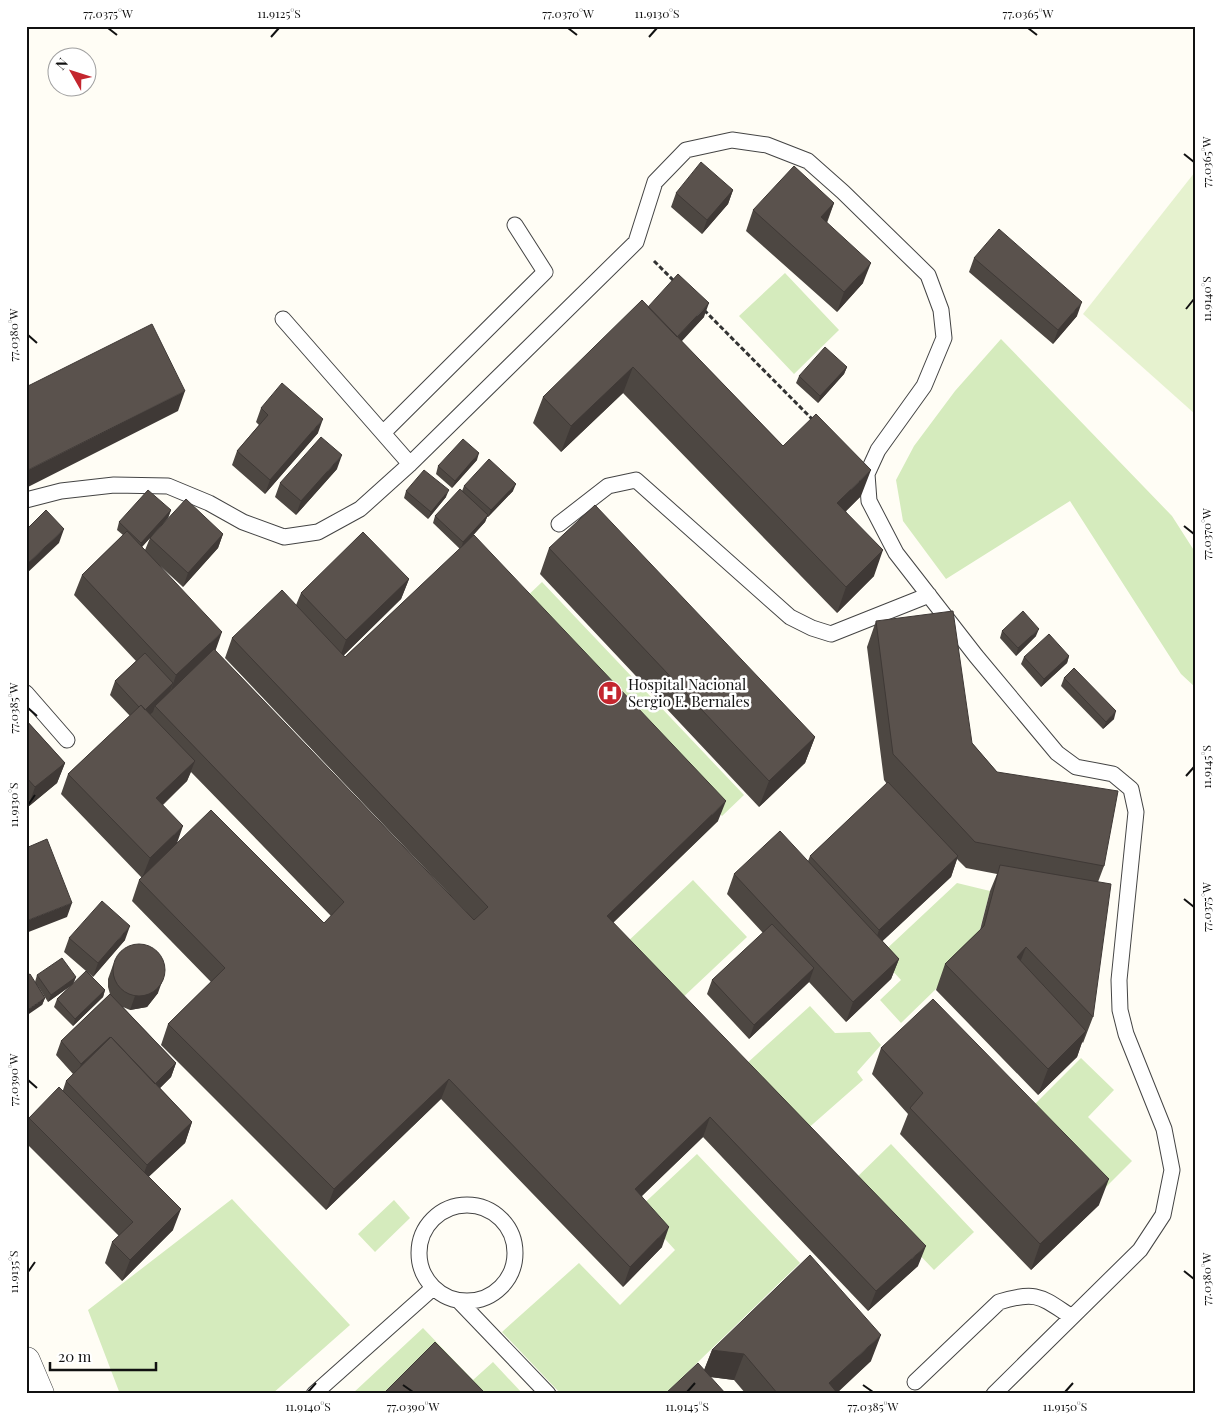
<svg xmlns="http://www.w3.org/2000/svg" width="1221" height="1420" viewBox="0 0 1221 1420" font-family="'Playfair Display',serif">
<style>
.green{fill:#d5ebbd}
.pitch{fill:#e6f2cf}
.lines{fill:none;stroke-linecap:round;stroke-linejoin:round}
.service-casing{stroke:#444;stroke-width:17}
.tertiary-casing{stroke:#444;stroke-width:29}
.path{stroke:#333;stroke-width:3;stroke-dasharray:5 2.5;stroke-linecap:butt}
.service{stroke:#fff;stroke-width:15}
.tertiary{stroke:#fff;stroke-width:28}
.wall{fill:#4d4742;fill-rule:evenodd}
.shaded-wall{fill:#3f3936}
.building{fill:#5a524d;stroke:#3f3936}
.ticks{fill:none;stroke:#111;stroke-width:2}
.labels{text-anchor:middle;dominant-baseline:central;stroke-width:5;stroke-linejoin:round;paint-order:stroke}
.poi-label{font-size:15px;fill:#111;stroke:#fff;text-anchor:start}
.neatline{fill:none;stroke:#111;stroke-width:2}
.ticks-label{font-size:12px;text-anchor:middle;fill:#111}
</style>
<rect width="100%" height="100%" fill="#fffdf5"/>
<!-- green -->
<path class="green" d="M785,273l54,57 -45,44 -55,-58z
M1001,339l171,177 23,36v135l-14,-13 -111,-173 -124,78 -43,-58 -7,-41 18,-34 41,-55z
M542,582l202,213 -22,21 -202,-213z
M693,880l54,57 -69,65 -54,-57z
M957,883l33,8 -16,61 -73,71 -21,-23 21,-20 -22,-24z
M810,1006l25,27 35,-1 11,13 -24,27 6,8 -58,51 -60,-66z
M1081,1058l33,32 -26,27 44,44 -34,34 -77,-77z
M891,1144l83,88 -40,38 -83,-87z
M697,1154l103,109 -135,131h-104l-59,-62 77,-69 41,42 55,-55 -37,-41z
M232,1199l118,126 -78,69h-152l-32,-84z
M394,1200l16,18 -35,34 -17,-18z
M423,1328l50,52 20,-18 30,32h-171z"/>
<!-- pitch -->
<path class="pitch" d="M1195,172v242l-112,-100z"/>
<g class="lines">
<!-- service casing -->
<g class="service-casing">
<path id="service" d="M283,319l127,145
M383,433l162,-161 -30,-47
M26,500l35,-9 53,-6 54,1 41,17 34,19 41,15 34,-5 42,-23 50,-45 226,-222 19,-60 31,-32 46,-10 35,5 41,16 35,31 85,83 13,35 3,28 -20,48 -46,64 -11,24 2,27 27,52 80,103 81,97 19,14 37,7 18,15 5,23 -17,168 1,30 6,24 38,95 8,41 -9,45 -23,35 -146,144
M559,524l49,-38 28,-6 154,137 22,11 19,6 98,-39
M26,693l41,47
M419 1253a48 48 0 1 1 96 0a48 48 0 1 1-96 0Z
M460,1302l88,92
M915,1382l84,-80c38,-12 42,-5 73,15
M314,1394l119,-106"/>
</g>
<!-- tertiary casing -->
<g class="tertiary-casing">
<path id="tertiary" d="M26,1361l14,33"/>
</g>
<!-- path -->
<path class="path" d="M654,261l20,20
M704,310l110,111"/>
<!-- service -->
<use href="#service" class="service"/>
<!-- tertiary -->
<use href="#tertiary" class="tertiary"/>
</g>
<!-- wall -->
<path class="wall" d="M733,190l-5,14 -26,30 -31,-27 5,-14z
M834,203l-7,20 36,60 -26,29 -91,-81 7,-21z
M974,258l103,58 -24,28 -84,-72z
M648,307l56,10 -23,24 102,105 78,50 -15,15 28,65 -37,37 -214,-220 -62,59 -28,-29 10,-26z
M847,367l-3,7 -26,29 -22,-20 3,-7z
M261,408l57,25 -53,61 -33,-29 5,-14 22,-26 -3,-3z
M477,460l-25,28 -16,-14 2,-8z
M337,469l-41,46 -21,-18 5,-14z
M464,486l49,5 -25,26h-1l-2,5 -22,24 255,275 -105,102 305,343 -50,45 -165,-174 -61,59 20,51 -39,40 -182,-188 -115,111 -165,-165 7,-21 43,-42 -79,-81 7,-21 3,-2 -81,-84 7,-20 62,-58 -20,-21 5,-14 21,-20 -62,-66 8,-20 41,-40 -6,-5 2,-8 52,-12 -3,8 -26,29 3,3 5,-12 73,-4 -5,14 -35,39 -25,-23 57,87 259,269 -249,-262 7,-20 64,-33 5,-12 108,-14 -8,20 -57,56 1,2 115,-108 -27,-26 2,-7 27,-25zM191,772l140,144 -7,7 -147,-79 -14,-39 24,-24z
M406,491l40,6 -18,22 -24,-21z
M549,548l266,189 -10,26 -46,44 -219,-233z
M876,621l96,122 25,29 107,94 -6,16 -5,135 -10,26 -1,-1 -5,15 -39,38 -102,-105 9,-26 35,-34 10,-39 7,-17 -31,-6 -9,-9 -6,18 -69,64 17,18 -8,20 -45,43 -37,-40 -60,57 -42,-45 5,-14 51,-47 -36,-39 7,-20 74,-13 2,-5 77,-72 -3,-4 -17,-133z
M1002,631l34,5 -20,20 -16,-18z
M1069,656l-2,7 -26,24 -20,-23 3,-7z
M1064,678l50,41 -11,10 -42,-43z
M26,720l39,43 -8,20 -29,24 -2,-2z
M69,938l56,2 -32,37 -29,-25z
M113,965l45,28 -11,14 -17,3 -7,-3 53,56 -5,14 -11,11 32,34 -7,21 -37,34 25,53 -51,51 -17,-18 7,-21 7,-6 -93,-93v-17l3,-8 34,-28 3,-9 7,-7 -17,-19 5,-14 49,-47 -2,-7v-8z
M37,975l39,2 -3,7 32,6 -2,7 -30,29 -19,-19 3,-8 15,-14 -24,17 -12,-19 9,15 -3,7 -7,-23z
M881,1048l218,157 -68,65 -131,-136 8,-20 -36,-40z
M712,1350l159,11 -34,31 1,2h-92l-12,-14 -23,-3 -7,-7z"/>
<!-- shaded-wall -->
<path class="shaded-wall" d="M733,190l-5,14 -26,30 5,-14z
M834,203l-8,20 -5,-6z
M871,263l-8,20 -26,29 7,-20z
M1082,302l-5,14 -24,28 5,-14z
M709,303l-5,14 -33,36 5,-14z
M633,367l-10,26 -62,59 10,-26z
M847,367l-3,7 -26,29 2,-7z
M185,391l-7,20 -152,77v-17z
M323,419l-5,14 -53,61 5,-14z
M479,453l-2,7 -25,28 3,-7z
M342,455l-5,14 -41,46 5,-14z
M871,470l-10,26 -33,33 9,-26z
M516,484l-3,7 -25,26 3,-7z
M449,490l-3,7 -18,22 3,-7z
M171,510l-3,8 -29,32 2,-7z
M488,515l-3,7 -24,27 2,-7z
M64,529l-5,14 -33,31v-9z
M223,534l-5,14 -35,39 5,-14z
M883,550l-9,26 -37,37 9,-26z
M409,579l-8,20 -62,61 7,-20z
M1039,629l-3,7 -20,20 2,-8z
M222,632l-7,20 -46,44 7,-21z
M1069,656l-2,7 -26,24 3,-8z
M173,683l-5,14 -13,9 -2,6 -15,13 5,-14z
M1116,711l-2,8 -11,10 3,-7z
M815,737l-10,26 -46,44 10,-26z
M195,761l-8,20 -39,37 8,-20z
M65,763l-8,20 -29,24 7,-20z
M726,801l-8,20 -119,115 8,-20z
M183,826l-7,20 -34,32 8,-20z
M958,856l-7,21 -79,74 7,-21z
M72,903l-5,14 -41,16v-12z
M130,926l-5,14 -32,37 5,-14z
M1026,947l-10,26 1,-16z
M899,959l-8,20 -45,43 7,-20z
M814,968l-5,14 -60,57 5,-14z
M76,977l-3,7 -25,18 3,-7z
M163,979l-5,14 -11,14 -17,3 5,-14z
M105,990l-2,7 -30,29 2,-7z
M45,998l-3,7 -16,11v-5z
M1086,1031l-9,26 -39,38 10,-26z
M110,1037l-6,14 -28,27 5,-14z
M176,1063l-5,14 -21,21 5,-14z
M449,1079l-8,20 -115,111 8,-21z
M710,1117l-7,20 -75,72 7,-20z
M192,1122l-7,21 -46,43 8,-21z
M1109,1179l-10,26 -68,65 9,-26z
M181,1209l-8,21 -51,51 8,-21z
M669,1227l-7,20 -39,40 7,-20z
M926,1246l-8,20 -50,45 8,-20z
M881,1335l-10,26 -35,33 -7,-11z
M712,1350l32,4 -10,26 -32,-4z"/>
<!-- building -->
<path class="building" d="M701,162l32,28 -26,30 -31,-27z
M794,166l40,37 -13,14 50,46 -27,29 -91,-82z
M999,229l83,73 -24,28 -84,-72z
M678,274l31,29 -32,34 -29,-30z
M642,300l141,146 33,-32 55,56 -34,33 46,47 -37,37 -213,-220 -62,59 -28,-29z
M152,324l33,67 -159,80v-84z
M825,347l22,20 -27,29 -21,-20z
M282,383l41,36 -53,61 -33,-29 31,-36 -7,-7z
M321,437l21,18 -41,46 -21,-18z
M463,439l16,14 -24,28 -17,-15z
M489,459l27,25 -25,26 -27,-24z
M424,470l25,20 -18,22 -25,-21z
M460,489l28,26 -25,27 -28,-26z
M148,490l23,20 -30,33 -22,-21z
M186,499l37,35 -35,39 -38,-35z
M595,505l220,232 -46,44 -220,-233z
M46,510l18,19 -38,36v-35z
M127,531l95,101 -46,43 -94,-100z
M363,532l46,47 -63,61 -45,-47z
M474,535l252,266 -119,115 319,330 -50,45 -166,-174 -75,72 34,38 -39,40 -181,-188 -115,110 -166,-165 57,-56 -86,-88 72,-70 113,113 20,-21 -189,-196 59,-57 260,271 14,-13 -256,-269 50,-48 63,67z
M953,611l19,132 25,29 121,19 -14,75 -129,-24 -82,-88 -17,-133z
M1023,611l16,18 -21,19 -16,-17z
M1049,634l20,22 -25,23 -20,-22z
M145,653l28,30 -28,27 -4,-5 -2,2 -24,-26z
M1074,668l42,43 -10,11 -42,-44z
M141,705l54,56 -39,37 27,28 -33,32 -82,-84z
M26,720l39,43 -30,24 -9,-10z
M888,782l70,74 -79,74 -69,-74z
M780,831l119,128 -46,43 -119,-128z
M47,839l25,64 -46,18v-73z
M1000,865l111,19 -18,133 -67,-70 -9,10 69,74 -38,38 -103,-105 39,-38z
M102,901l28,25 -32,37 -29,-25z
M772,924l42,44 -60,57 -42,-45z
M113 970a26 26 0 1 1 52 0a26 26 0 1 1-52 0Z
M62,958l14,19 -25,18 -14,-20z
M86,971l19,19 -30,29 -18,-20z
M30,974l15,24 -19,13v-35z
M110,994l66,69 -21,21 -44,-47 -1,1v-1l-29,27 -20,-23z
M933,999l176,180 -69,65 -130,-136 13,-15 -42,-45z
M111,1037l81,85 -45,43 -81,-84z
M59,1087l122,122 -51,51 -18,-18 21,-20 -104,-104z
M810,1255l71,80 -52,48 9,11h-60l-34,-40 -32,-4z
M435,1342l49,50 -1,2h-100z
M698,1363l28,31h-61z"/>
<!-- ticks -->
<path class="ticks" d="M108,28l9,7M568,28l9,7M1028,28l9,7M271,37l8,-9M649,37l8,-9M1184,154l10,8M1186,309l8,-10M28,335l9,8M1184,526l10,8M28,708l9,8M1186,776l8,-9M28,805l7,-10M1184,899l10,8M28,1080l9,8M1184,1271l10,8M28,1272l7,-10M403,1385l10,7M863,1385l10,7M308,1392l8,-9M687,1392l8,-9M1065,1392l8,-9"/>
<!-- icons -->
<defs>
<g id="hospital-disc" transform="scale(1.25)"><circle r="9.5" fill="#c4262e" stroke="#fff"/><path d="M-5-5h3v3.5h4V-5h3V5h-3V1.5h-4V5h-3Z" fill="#fff"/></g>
</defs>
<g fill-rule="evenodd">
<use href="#hospital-disc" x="610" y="693"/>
</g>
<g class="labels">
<!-- poi labels -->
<g class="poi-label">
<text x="628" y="684">Hospital Nacional<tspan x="628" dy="17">Sergio E. Bernales</tspan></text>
</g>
</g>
<!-- border -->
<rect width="1221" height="1420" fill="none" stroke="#ffffff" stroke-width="55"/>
<!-- north arrow -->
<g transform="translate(72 72) rotate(309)"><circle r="24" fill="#ffffff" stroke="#a0a0a0"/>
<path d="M0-4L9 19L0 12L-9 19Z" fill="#c4262e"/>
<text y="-8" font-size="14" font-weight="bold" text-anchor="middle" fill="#111111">N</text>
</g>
<!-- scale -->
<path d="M50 1362v8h106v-8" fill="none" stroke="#111111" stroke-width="2.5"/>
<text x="58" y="1362" font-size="15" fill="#111111" stroke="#ffffff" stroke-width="4" paint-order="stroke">20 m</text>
<rect x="28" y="28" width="1166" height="1364" class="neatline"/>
<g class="ticks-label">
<text x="108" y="18">77.0375°W</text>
<text x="279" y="18">11.9125°S</text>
<text x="568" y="18">77.0370°W</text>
<text x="657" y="18">11.9130°S</text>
<text x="1028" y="18">77.0365°W</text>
<text transform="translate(1207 162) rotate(-90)" y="4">77.0365°W</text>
<text transform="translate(1207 299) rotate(-90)" y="4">11.9140°S</text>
<text transform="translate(14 335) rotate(-90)" y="4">77.0380°W</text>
<text transform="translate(1207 534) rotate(-90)" y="4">77.0370°W</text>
<text transform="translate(14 708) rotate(-90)" y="4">77.0385°W</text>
<text transform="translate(1207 767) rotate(-90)" y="4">11.9145°S</text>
<text transform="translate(14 805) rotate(-90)" y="4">11.9130°S</text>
<text transform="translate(1207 907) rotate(-90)" y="4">77.0375°W</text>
<text transform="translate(14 1080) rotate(-90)" y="4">77.0390°W</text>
<text transform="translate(14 1272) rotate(-90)" y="4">11.9135°S</text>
<text transform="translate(1207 1279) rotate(-90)" y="4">77.0380°W</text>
<text x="308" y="1411">11.9140°S</text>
<text x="413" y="1411">77.0390°W</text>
<text x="687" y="1411">11.9145°S</text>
<text x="873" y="1411">77.0385°W</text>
<text x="1065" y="1411">11.9150°S</text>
</g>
</svg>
